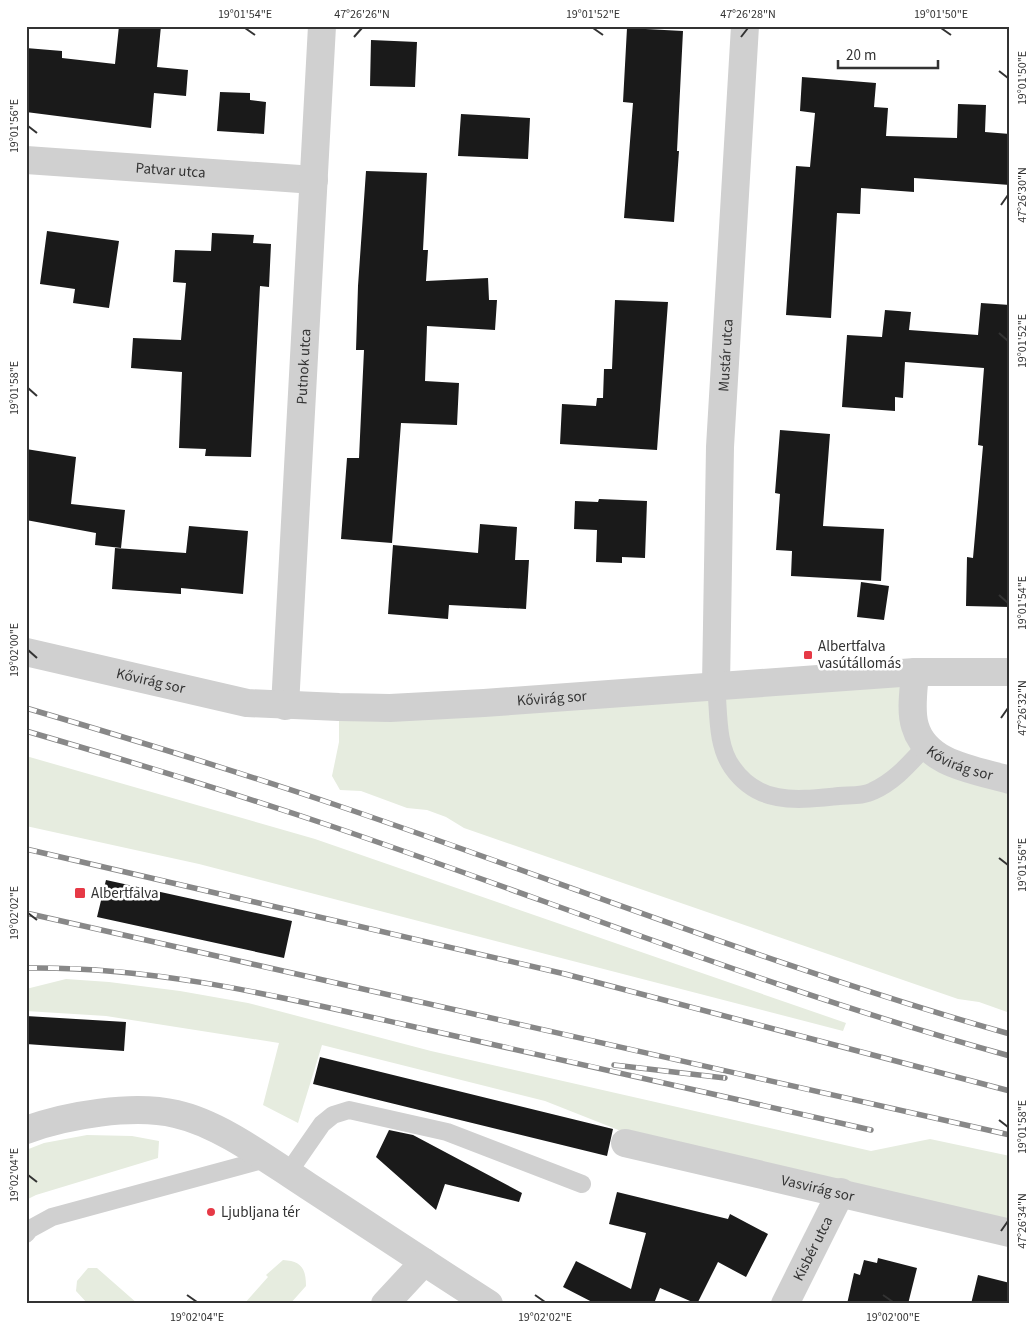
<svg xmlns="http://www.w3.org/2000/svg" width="1036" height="1330" viewBox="0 0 1036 1330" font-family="'Source Sans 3',sans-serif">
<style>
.green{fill:#e6ecdf}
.building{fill:#1a1a1a}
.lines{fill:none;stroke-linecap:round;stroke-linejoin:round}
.service{stroke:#d0d0d0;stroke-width:18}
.minor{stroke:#d0d0d0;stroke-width:28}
.tertiary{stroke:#d0d0d0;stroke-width:28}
.rail-casing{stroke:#888;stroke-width:5.5}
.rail{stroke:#fff;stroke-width:4;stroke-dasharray:11;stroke-linecap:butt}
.ticks{fill:none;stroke:#333;stroke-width:2}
.poi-dot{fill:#e63946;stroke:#fff;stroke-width:2}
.labels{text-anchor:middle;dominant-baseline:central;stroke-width:5;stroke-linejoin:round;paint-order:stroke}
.street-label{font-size:15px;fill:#333;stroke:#fff}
.poi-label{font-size:15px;fill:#333;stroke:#fff;text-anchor:start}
.neatline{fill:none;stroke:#333;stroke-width:2}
.ticks-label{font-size:12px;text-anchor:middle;fill:#333}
</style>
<rect width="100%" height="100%" fill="#fff"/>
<!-- green -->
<path class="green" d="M915,672l10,75 85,33v233l-31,-11 -21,-3 -494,-171 -18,-11 -19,-7 -20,-2 -46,-17 -21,-1 -8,-14 7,-34v-35z
M26,756l289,83 531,184 -3,8 -644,-167 -173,-38z
M66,979l43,3 71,9 68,12 183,48 440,100 59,-12 80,17v77l-389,-102 -76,-30 -223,-56 -24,78 -35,-18 16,-62 -173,-27 -80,-5v-22z
M87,1135l45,1 27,5 -1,17 -122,37 -10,5v-50l18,-7z
M283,1260c18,1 23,8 23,26l-16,18h-46l24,-27 -2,-2z
M88,1268h9l41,36h-50l-12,-13 1,-10z"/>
<!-- building -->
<path class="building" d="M119,26h42l-4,41 31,3 -2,26 -32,-3 -3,35 -125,-16v-64l36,3v7l53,6z
M627,28l56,3 -6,120h2l-5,71 -50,-4 9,-115 -10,-1z
M371,40l46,2 -2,45 -45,-1z
M802,77l74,6 -2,24 14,1 -2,28 71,2 1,-34 28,1 -1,27 25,2v51l-96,-7v14l-53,-4 -1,26 -23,-1 -6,105 -45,-3 10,-149 14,1 5,-54 -15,-2z
M220,92l30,1v7l16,2 -2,32 -47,-3z
M461,114l69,4 -2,41 -70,-3z
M366,171l61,2 -4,77h5l-2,31 62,-3 1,22h8l-2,30 -68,-4 -2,55 34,2 -2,42 -56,-2 -9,120 -51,-4 6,-81h12l5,-108h-8l2,-64z
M47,231l72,10 -10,67 -36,-5 2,-14 -35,-5z
M212,233l42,2 -1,8 18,1 -2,43 -9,-1 -9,171 -46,-1 1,-7 -27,-1 3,-76 -51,-4 2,-30 48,2 5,-57 -13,-1 2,-32 36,1z
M615,300l53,2 -11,148 -97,-6 2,-40 34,2 1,-8h6l1,-29h8z
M981,303l29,2v302l-44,-1 1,-49 6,1 10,-112 -5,-1 6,-77 -79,-6 -2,36 -8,-1v14l-53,-4 5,-72 35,2 3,-27 26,2 -2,18 69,5z
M780,430l50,4 -7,92 61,3 -3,52 -90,-5 1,-25 -16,-1 4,-56 -5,-1z
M26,449l50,8 -5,47 54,6 -4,38 -26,-3 1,-12 -70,-13z
M599,499l48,2 -2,57 -23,-1v6l-26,-1 1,-32 -23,-1 1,-28 23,1z
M480,524l37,3 -2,33h14l-3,49 -77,-4 -1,14 -60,-5 5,-69 85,8z
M189,526l59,5 -5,63 -62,-6v6l-69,-5 3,-41 71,5z
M861,582l28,4 -5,34 -27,-3z
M106,880l186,41 -8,37 -187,-41z
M26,1016l100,6 -2,29 -98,-7z
M320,1057l293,72 -6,27 -294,-72z
M389,1130l24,5 109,58 -3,9 -74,-18 -9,26 -60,-53z
M617,1192l111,27 2,-5 38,20 -22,43 -28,-15 -21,42 -37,-16 -5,13 5,3h-64l-33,-17 13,-26 55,28 15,-56 -37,-9z
M878,1258l39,10 -9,36h-61l7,-31 6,2 4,-15 13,3z
M978,1275l32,8v21h-39z"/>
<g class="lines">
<!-- service -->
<path class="service" d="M716,685c3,27 0,59 16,82 27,39 66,33 107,29 11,-1 25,0 34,-5 22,-10 36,-27 52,-44
M288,1173l34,-49 11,-9 16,-5 98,22 135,52
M26,1234l4,-5 22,-12 214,-58"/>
<!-- minor -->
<g class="minor">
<path id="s1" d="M26,160l288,20"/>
<path id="s2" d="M915,672c-1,16 -5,38 0,54 11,39 61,44 95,54"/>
<path id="s3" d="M716,685l4,-238 25,-421"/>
<path id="s4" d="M285,706l37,-680"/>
<path d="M26,1130c41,-15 107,-26 150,-16 45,10 93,47 132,72 60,39 120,79 181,118"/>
<path id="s5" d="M625,1143l385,90"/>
<path d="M385,1304l39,-42"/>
<path id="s6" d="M785,1304l56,-112"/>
</g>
<!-- tertiary -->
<path class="tertiary" id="s7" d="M26,652l221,51 92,4 51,1 94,-5 431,-31h95"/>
<!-- rail casing -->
<g class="rail-casing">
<path id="rail" d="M26,708c105,31 210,63 313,98 224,76 443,164 671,228
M26,731c103,30 207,62 308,96 225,77 447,166 676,229
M26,849l539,125 445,117
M26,913l984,222
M26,968c130,-2 255,29 380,57 155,34 310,70 465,105
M614,1065l111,13"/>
</g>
<!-- rail -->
<use href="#rail" class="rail"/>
</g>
<!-- ticks -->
<path class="ticks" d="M245,28l10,7M593,28l10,7M941,28l10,7M354,37l8,-9M741,37l7,-9M999,71l9,7M28,126l9,7M1001,205l7,-10M999,333l9,8M28,388l9,8M999,595l9,8M28,650l9,8M1001,718l7,-10M999,858l9,7M28,913l9,7M999,1120l9,7M28,1175l9,7M1001,1231l7,-10M187,1295l10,7M535,1295l10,7M883,1295l10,7"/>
<!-- markers -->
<g class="poi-dot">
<rect x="803" y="650" width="10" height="10" rx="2.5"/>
<rect x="74" y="887" width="12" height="12" rx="2.5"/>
<circle cx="211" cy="1212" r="5"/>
</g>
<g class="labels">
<!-- street labels -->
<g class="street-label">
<text stroke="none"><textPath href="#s1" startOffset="145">Patvar utca</textPath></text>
<text stroke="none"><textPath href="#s3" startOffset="330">Mustár utca</textPath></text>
<text stroke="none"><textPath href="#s4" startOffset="340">Putnok utca</textPath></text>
<text stroke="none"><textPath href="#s7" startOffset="128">Kővirág sor</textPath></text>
<text stroke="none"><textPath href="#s7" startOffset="532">Kővirág sor</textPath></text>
<text stroke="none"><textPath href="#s2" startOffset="116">Kővirág sor</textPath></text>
<text stroke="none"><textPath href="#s5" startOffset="198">Vasvirág sor</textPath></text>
<text stroke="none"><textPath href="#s6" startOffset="62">Kisbér utca</textPath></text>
</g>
<!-- poi labels -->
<g class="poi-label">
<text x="818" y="646">Albertfalva<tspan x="818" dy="17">vasútállomás</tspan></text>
<text x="91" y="893">Albertfalva</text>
<text x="221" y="1212">Ljubljana tér</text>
</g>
</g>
<!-- border -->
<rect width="1036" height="1330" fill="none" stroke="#ffffff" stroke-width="55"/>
<!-- scale -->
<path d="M838 60v8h100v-8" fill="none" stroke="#333333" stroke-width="2.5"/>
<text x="846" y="60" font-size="15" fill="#333333" stroke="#ffffff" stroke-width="4" paint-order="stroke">20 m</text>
<rect x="28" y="28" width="980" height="1274" class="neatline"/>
<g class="ticks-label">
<text x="245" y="18">19°01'54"E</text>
<text x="362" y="18">47°26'26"N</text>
<text x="593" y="18">19°01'52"E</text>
<text x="748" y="18">47°26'28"N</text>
<text x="941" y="18">19°01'50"E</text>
<text transform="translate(1022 78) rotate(-90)" y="4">19°01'50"E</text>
<text transform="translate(14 126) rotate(-90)" y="4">19°01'56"E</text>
<text transform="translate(1022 195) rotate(-90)" y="4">47°26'30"N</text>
<text transform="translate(1022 341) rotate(-90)" y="4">19°01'52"E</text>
<text transform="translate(14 388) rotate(-90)" y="4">19°01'58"E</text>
<text transform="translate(1022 603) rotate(-90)" y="4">19°01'54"E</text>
<text transform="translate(14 650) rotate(-90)" y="4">19°02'00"E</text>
<text transform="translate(1022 708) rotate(-90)" y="4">47°26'32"N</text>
<text transform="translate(1022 865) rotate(-90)" y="4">19°01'56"E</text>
<text transform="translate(14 913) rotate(-90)" y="4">19°02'02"E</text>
<text transform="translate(1022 1127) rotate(-90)" y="4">19°01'58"E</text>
<text transform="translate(14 1175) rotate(-90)" y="4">19°02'04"E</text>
<text transform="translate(1022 1221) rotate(-90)" y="4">47°26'34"N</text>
<text x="197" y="1321">19°02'04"E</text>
<text x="545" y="1321">19°02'02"E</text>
<text x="893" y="1321">19°02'00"E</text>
</g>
</svg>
